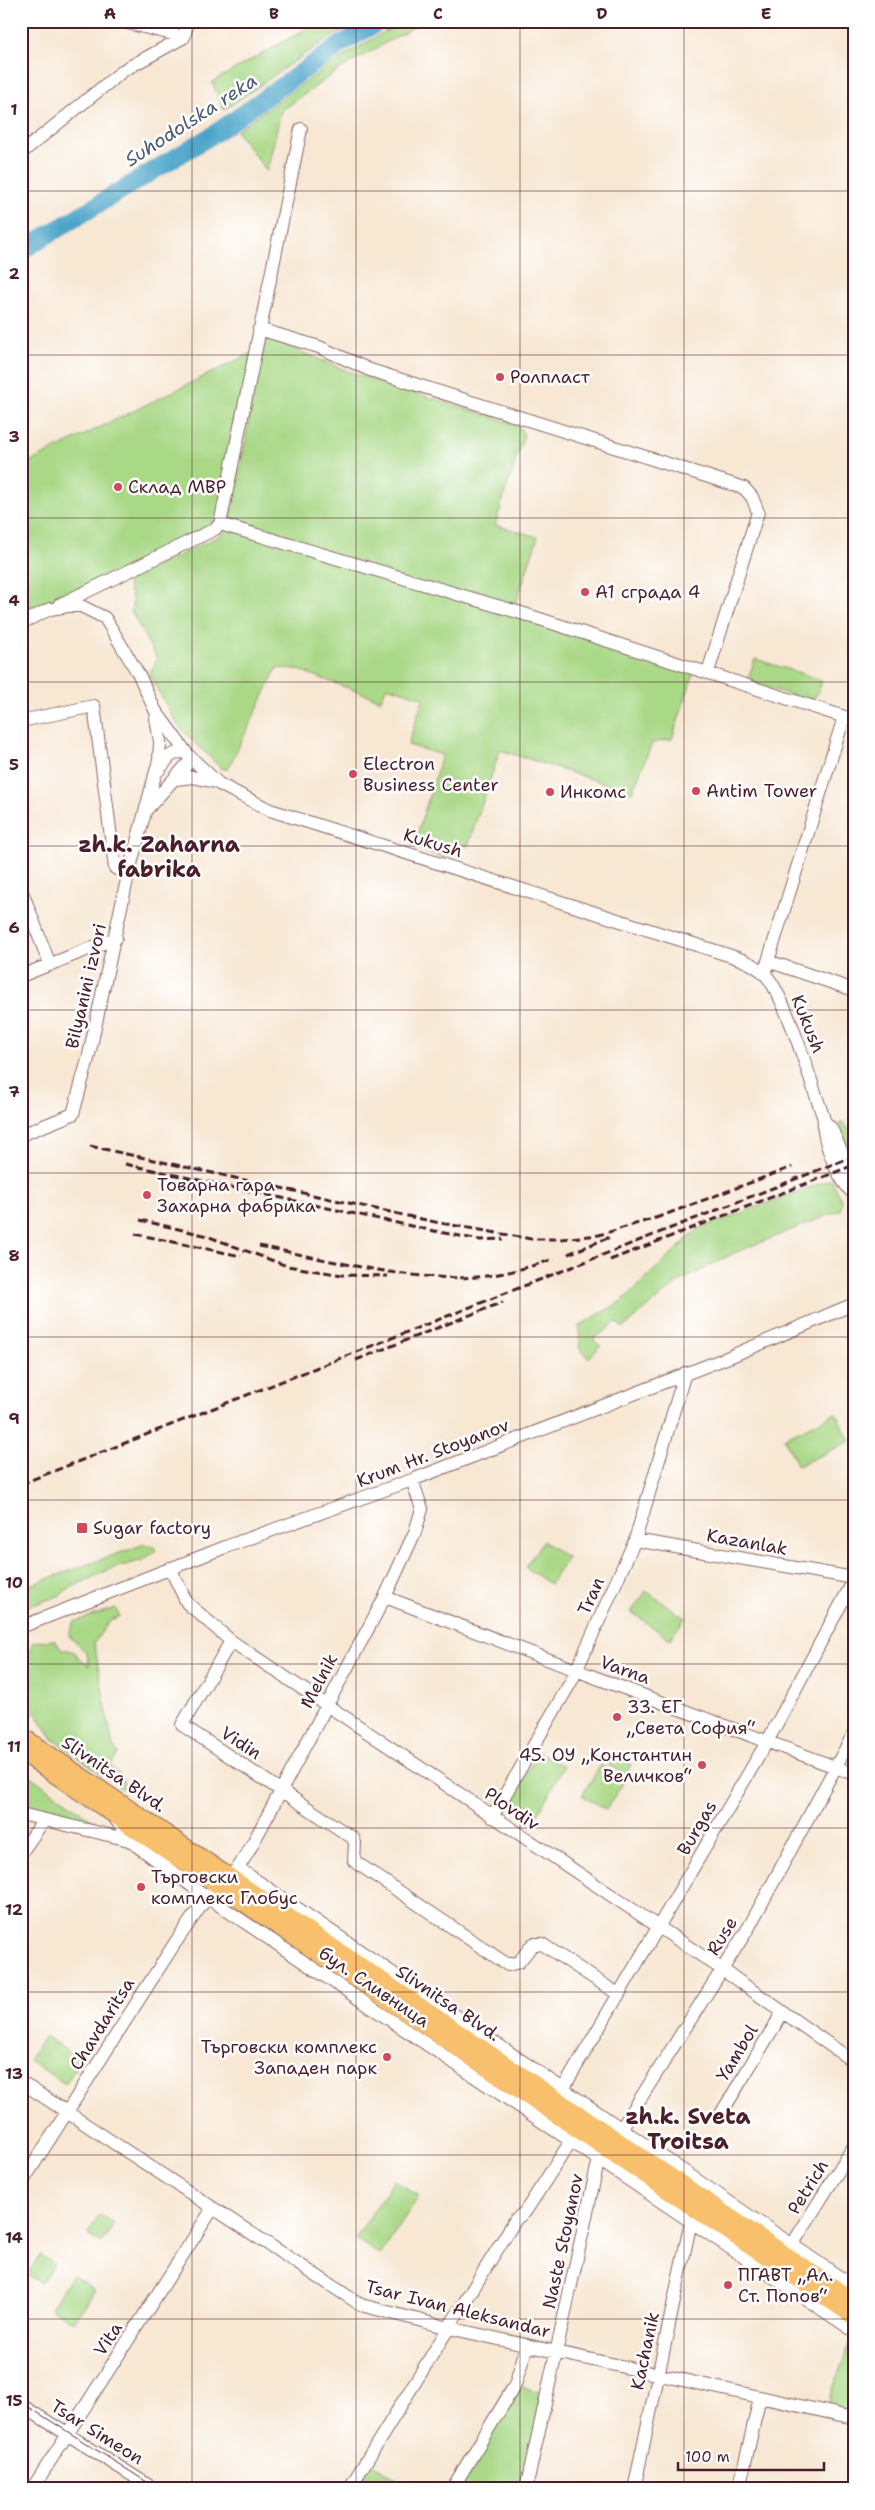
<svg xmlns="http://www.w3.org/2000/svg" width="875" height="2510" viewBox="0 0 875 2510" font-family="'Shantell Sans',sans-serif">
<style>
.green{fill:#a9d886;stroke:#7a7c58}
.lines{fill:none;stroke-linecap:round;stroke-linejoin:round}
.river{stroke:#4ba5c9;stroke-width:18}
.minor-casing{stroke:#876566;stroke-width:14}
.major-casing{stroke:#876566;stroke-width:18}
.minor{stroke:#fff;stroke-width:12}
.major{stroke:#f8bf6c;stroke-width:16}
.tram{stroke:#4a1f2b;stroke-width:1}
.rail{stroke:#4a1f2b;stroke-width:3;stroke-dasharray:8 4;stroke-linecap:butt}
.grid{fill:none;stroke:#4a1f2b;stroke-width:1;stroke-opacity:0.55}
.poi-dot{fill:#d1495b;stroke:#fff;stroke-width:2}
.labels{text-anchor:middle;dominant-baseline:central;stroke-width:5;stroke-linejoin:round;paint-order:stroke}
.poi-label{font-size:18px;fill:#4a1f2b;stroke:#fff;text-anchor:start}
.street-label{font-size:18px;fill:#4a1f2b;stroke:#fff}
.water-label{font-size:19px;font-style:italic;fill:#4a5b72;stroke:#fff}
.district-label{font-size:22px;font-weight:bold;fill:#4a1f2b;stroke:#fff}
.neatline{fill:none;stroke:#4a1f2b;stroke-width:2}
.grid-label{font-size:16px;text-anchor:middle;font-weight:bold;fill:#4a1f2b}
</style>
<rect width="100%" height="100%" fill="#fff"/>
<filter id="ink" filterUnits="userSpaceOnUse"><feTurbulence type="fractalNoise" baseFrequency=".02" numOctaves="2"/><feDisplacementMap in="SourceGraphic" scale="10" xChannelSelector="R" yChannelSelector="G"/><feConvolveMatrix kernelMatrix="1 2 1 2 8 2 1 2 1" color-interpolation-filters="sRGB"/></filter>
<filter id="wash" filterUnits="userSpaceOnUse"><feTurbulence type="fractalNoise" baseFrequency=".0096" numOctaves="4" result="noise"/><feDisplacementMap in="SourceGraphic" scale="20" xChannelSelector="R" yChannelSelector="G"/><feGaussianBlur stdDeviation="1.12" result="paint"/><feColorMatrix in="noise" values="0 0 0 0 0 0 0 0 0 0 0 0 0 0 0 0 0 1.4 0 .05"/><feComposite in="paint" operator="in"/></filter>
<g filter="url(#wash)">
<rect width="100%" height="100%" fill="#f7e7d3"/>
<!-- green -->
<path class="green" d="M320,21h39l-38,22 -97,67 -12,-28z
M403,21h21l-84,48 -59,42 -14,60 -31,-40 99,-70z
M265,337l90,37 163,51 6,10 -29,90 43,12 -23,69 179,66 -22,67 -20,4 -20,49 -132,-42 -32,96 -9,-3 -6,18 -40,-14 29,-92 -34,-10 15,-47 -36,-12 -6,14 -85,-31 -19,-1 -49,101h-6l-44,-43 -29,-51 8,-16 -26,-48 2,-10 -7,-20 95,-46 9,-15z
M254,352l-32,166 -201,105v-157z
M755,659l67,21 -4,14 -9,7 -62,-20z
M839,1123h5l4,6 6,-2v12l-8,3z
M832,1179l10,23 -1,8 -107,43 -57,30 -54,45 -7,-6 -23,18 8,6 -12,12 -9,-9 -1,-23 43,-25 76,-72z
M836,1413l14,28 -52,25 -14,-28z
M543,1541l25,17 -18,26 -25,-17z
M145,1544l8,2 3,4 -12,10 -34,9 -44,21 -5,5 -40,14v-21z
M646,1591l39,27 -15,21 -39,-27z
M115,1608l5,8 -10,4 -16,23 19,104 6,6 -9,13 13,12 2,13 -72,-52 -18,-27 -8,10 -6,-5v-12l11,-17 -10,-26 11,-20 21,-2 8,9 13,3 3,6 11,8 -2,-13 -18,-17 5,-14z
M538,1752l26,14 -29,53 -26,-15z
M611,1753l20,12 -6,10 -20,-12z
M601,1765l24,15 -19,30 -24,-15z
M21,1773l6,1 69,48v3l-75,-17z
M45,2036l36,24 -16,24 -36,-24z
M394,2180l25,16 -39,59 -25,-16z
M100,2215l14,9 -13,19 -14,-9z
M40,2255l14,9 -13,19 -14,-9z
M72,2275l23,15 -21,32 -23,-14z
M851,2338l3,1v73l-27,-6z
M515,2385l33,9 -22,95h-74z
M368,2460l44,29h-61z"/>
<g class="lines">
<!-- river -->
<path class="river" d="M21,251l193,-117 127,-90 40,-23"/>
</g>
</g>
<g filter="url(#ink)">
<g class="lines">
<!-- minor casing -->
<g class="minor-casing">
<path id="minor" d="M120,21l64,16
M184,37l4,-16
M21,153l103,-83 60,-33
M259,329l60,18 51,23 374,118 8,9 6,15 -50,160
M220,524l301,89 333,107
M59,605l156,-76 5,-5 81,-395
M21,623l29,-14 18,-3h13l24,12 34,57 16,35 33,45 31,29 51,26 452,143c15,5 30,9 42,20 22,22 47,110 59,143 2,5 0,10 1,15 3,20 16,51 30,63
M21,721l73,-15 21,162 13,7
M158,771l12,-15 13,-6
M176,779l17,-2 22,5
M147,809l45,-50
M21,889l29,76
M768,961l86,29
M764,974l80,-257
M21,976l95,-38
M824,1121l7,7 23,52
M21,1135l52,-21 16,-59 39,-180 31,-115 1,-18 -4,-24
M635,1540l219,38
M170,1568l17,35 44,38 492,329 131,92
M385,1597l217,83 252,94
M21,1627l207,-81 184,-66 317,-123 125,-53
M231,1641l-49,84 171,113 2,5 -1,18 154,104 11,-3 14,-18h9l76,50
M21,1814l108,26
M492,1817l80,-137 63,-140 50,-167
M116,1820l9,11 4,9 78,57 647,434
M21,1853l23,-33
M238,1868l616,419
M21,2082l340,223 88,23 405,90
M563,2089l204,-347 87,-162
M722,2112l61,-100
M21,2184l154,-241 32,-46 31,-29 9,-14 138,-257 30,-65 7,-23 -10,-29
M792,2245l62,-99
M21,2405l133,84
M32,2489l181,-281
M349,2489l167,-270 9,-7 46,-71
M452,2489l63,-104 12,-40
M526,2489l71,-322 152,-240 105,-194
M634,2489l57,-268
M739,2489l21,-92"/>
</g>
<!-- major casing -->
<g class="major-casing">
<path id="major" d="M21,1735l833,566
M21,1752l833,565"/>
</g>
<!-- minor -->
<use href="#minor" class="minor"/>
<!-- major -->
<use href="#major" class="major"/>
<!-- tram -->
<path class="tram" d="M21,2402l137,87"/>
<!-- rail -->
<path class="rail" d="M90,1146l345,76 96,17h30l38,-4 63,-19
M125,1164l309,67 46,9 23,-1
M656,1218l136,-51
M140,1220l64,15 83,31 55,9 46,1
M135,1234l106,22
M259,1246c68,13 150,36 218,31 26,-2 52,-10 77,-18
M568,1254l42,-17
M610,1260l244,-95
M356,1360l147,-58
M21,1484l833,-328"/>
</g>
</g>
<!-- grid -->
<path class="grid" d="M192,21v2468M356,21v2468M520,21v2468M684,21v2468M21,191h833M21,355h833M21,518h833M21,682h833M21,846h833M21,1010h833M21,1173h833M21,1337h833M21,1500h833M21,1664h833M21,1828h833M21,1992h833M21,2155h833M21,2319h833"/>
<!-- markers -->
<g class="poi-dot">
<circle cx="500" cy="377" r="5"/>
<circle cx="118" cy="487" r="5"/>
<circle cx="585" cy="592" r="5"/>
<circle cx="353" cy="774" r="5"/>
<circle cx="696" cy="791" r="5"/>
<circle cx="550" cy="792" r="5"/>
<circle cx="147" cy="1195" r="5"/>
<rect x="76" y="1522" width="12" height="12" rx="2.5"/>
<circle cx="617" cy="1717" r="5"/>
<circle cx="702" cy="1765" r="5"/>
<circle cx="141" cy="1887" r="5"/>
<circle cx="387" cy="2057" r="5"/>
<circle cx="728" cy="2285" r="5"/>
</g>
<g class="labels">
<!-- poi labels -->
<g class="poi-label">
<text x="510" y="377">Ролпласт</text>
<text x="128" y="487">Склад МВР</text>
<text x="595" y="592">А1 сграда 4</text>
<text x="363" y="764">Electron<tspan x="363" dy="21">Business Center</tspan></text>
<text x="706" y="791">Antim Tower</text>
<text x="560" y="792">Инкомс</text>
<text x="157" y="1185">Товарна гара<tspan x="157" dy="21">Захарна фабрика</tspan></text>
<text x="93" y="1528">Sugar factory</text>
<text x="627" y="1707">33. ЕГ<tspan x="627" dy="21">„Света София“</tspan></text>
<text x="692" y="1755" text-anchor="end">45. ОУ „Константин<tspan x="692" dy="21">Величков“</tspan></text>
<text x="151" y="1877">Търговски<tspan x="151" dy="21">комплекс Глобус</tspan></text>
<text x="377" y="2047" text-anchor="end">Търговски комплекс<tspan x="377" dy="21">Западен парк</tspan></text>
<text x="738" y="2275">ПГАВТ „Ал.<tspan x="738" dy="21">Ст. Попов“</tspan></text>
</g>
<!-- street labels -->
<g class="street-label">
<text transform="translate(433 843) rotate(17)">Kukush</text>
<text transform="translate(86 986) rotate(-77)">Bilyanini izvori</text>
<text transform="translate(808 1024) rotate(68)">Kukush</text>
<text transform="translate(433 1453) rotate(-21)">Krum Hr. Stoyanov</text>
<text transform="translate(747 1542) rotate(10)">Kazanlak</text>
<text transform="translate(591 1596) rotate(-66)">Tran</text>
<text transform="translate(625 1670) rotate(20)">Varna</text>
<text transform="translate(319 1681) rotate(-62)">Melnik</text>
<text transform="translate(241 1743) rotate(33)">Vidin</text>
<text transform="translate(114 1774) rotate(34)">Slivnitsa Blvd.</text>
<text transform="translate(512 1809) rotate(34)">Plovdiv</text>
<text transform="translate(697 1828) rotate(-60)">Burgas</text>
<text transform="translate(722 1936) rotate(-59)">Ruse</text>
<text transform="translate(374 1987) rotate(34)">бул. Сливница</text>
<text transform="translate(448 2003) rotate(34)">Slivnitsa Blvd.</text>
<text transform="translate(102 2024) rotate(-58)">Chavdaritsa</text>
<text transform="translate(737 2053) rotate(-59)">Yambol</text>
<text transform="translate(808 2187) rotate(-58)">Petrich</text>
<text transform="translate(563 2241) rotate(-78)">Naste Stoyanov</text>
<text transform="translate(458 2309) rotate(14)">Tsar Ivan Aleksandar</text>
<text transform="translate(108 2339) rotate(-57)">Vita</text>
<text transform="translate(645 2351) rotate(-78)">Kachanik</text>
<text transform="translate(97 2432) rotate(32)">Tsar Simeon</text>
</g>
<!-- water labels -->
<g class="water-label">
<text transform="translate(191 120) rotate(-33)">Suhodolska reka</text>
</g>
<!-- district labels -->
<g class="district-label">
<text x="159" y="844">zh.k. Zaharna<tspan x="159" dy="25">fabrika</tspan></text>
<text x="688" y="2116">zh.k. Sveta<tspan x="688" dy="25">Troitsa</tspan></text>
</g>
</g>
<!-- margin -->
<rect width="875" height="2510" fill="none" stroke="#fff" stroke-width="55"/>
<!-- scale -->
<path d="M678 2462v8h146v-8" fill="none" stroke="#4a1f2b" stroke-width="2.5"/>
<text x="685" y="2462" font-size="15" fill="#4a1f2b" stroke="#ffffff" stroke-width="4" paint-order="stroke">100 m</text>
<rect x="28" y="28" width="820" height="2454" class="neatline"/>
<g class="grid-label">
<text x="110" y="19">A</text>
<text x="274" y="19">B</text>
<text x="438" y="19">C</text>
<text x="602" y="19">D</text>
<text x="766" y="19">E</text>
<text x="14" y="115">1</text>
<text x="14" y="279">2</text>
<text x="14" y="442">3</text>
<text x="14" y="606">4</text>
<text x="14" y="770">5</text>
<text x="14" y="933">6</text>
<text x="14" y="1097">7</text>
<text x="14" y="1261">8</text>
<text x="14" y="1424">9</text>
<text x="14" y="1588">10</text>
<text x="14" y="1752">11</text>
<text x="14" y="1915">12</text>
<text x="14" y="2079">13</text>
<text x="14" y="2243">14</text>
<text x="14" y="2406">15</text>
</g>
</svg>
